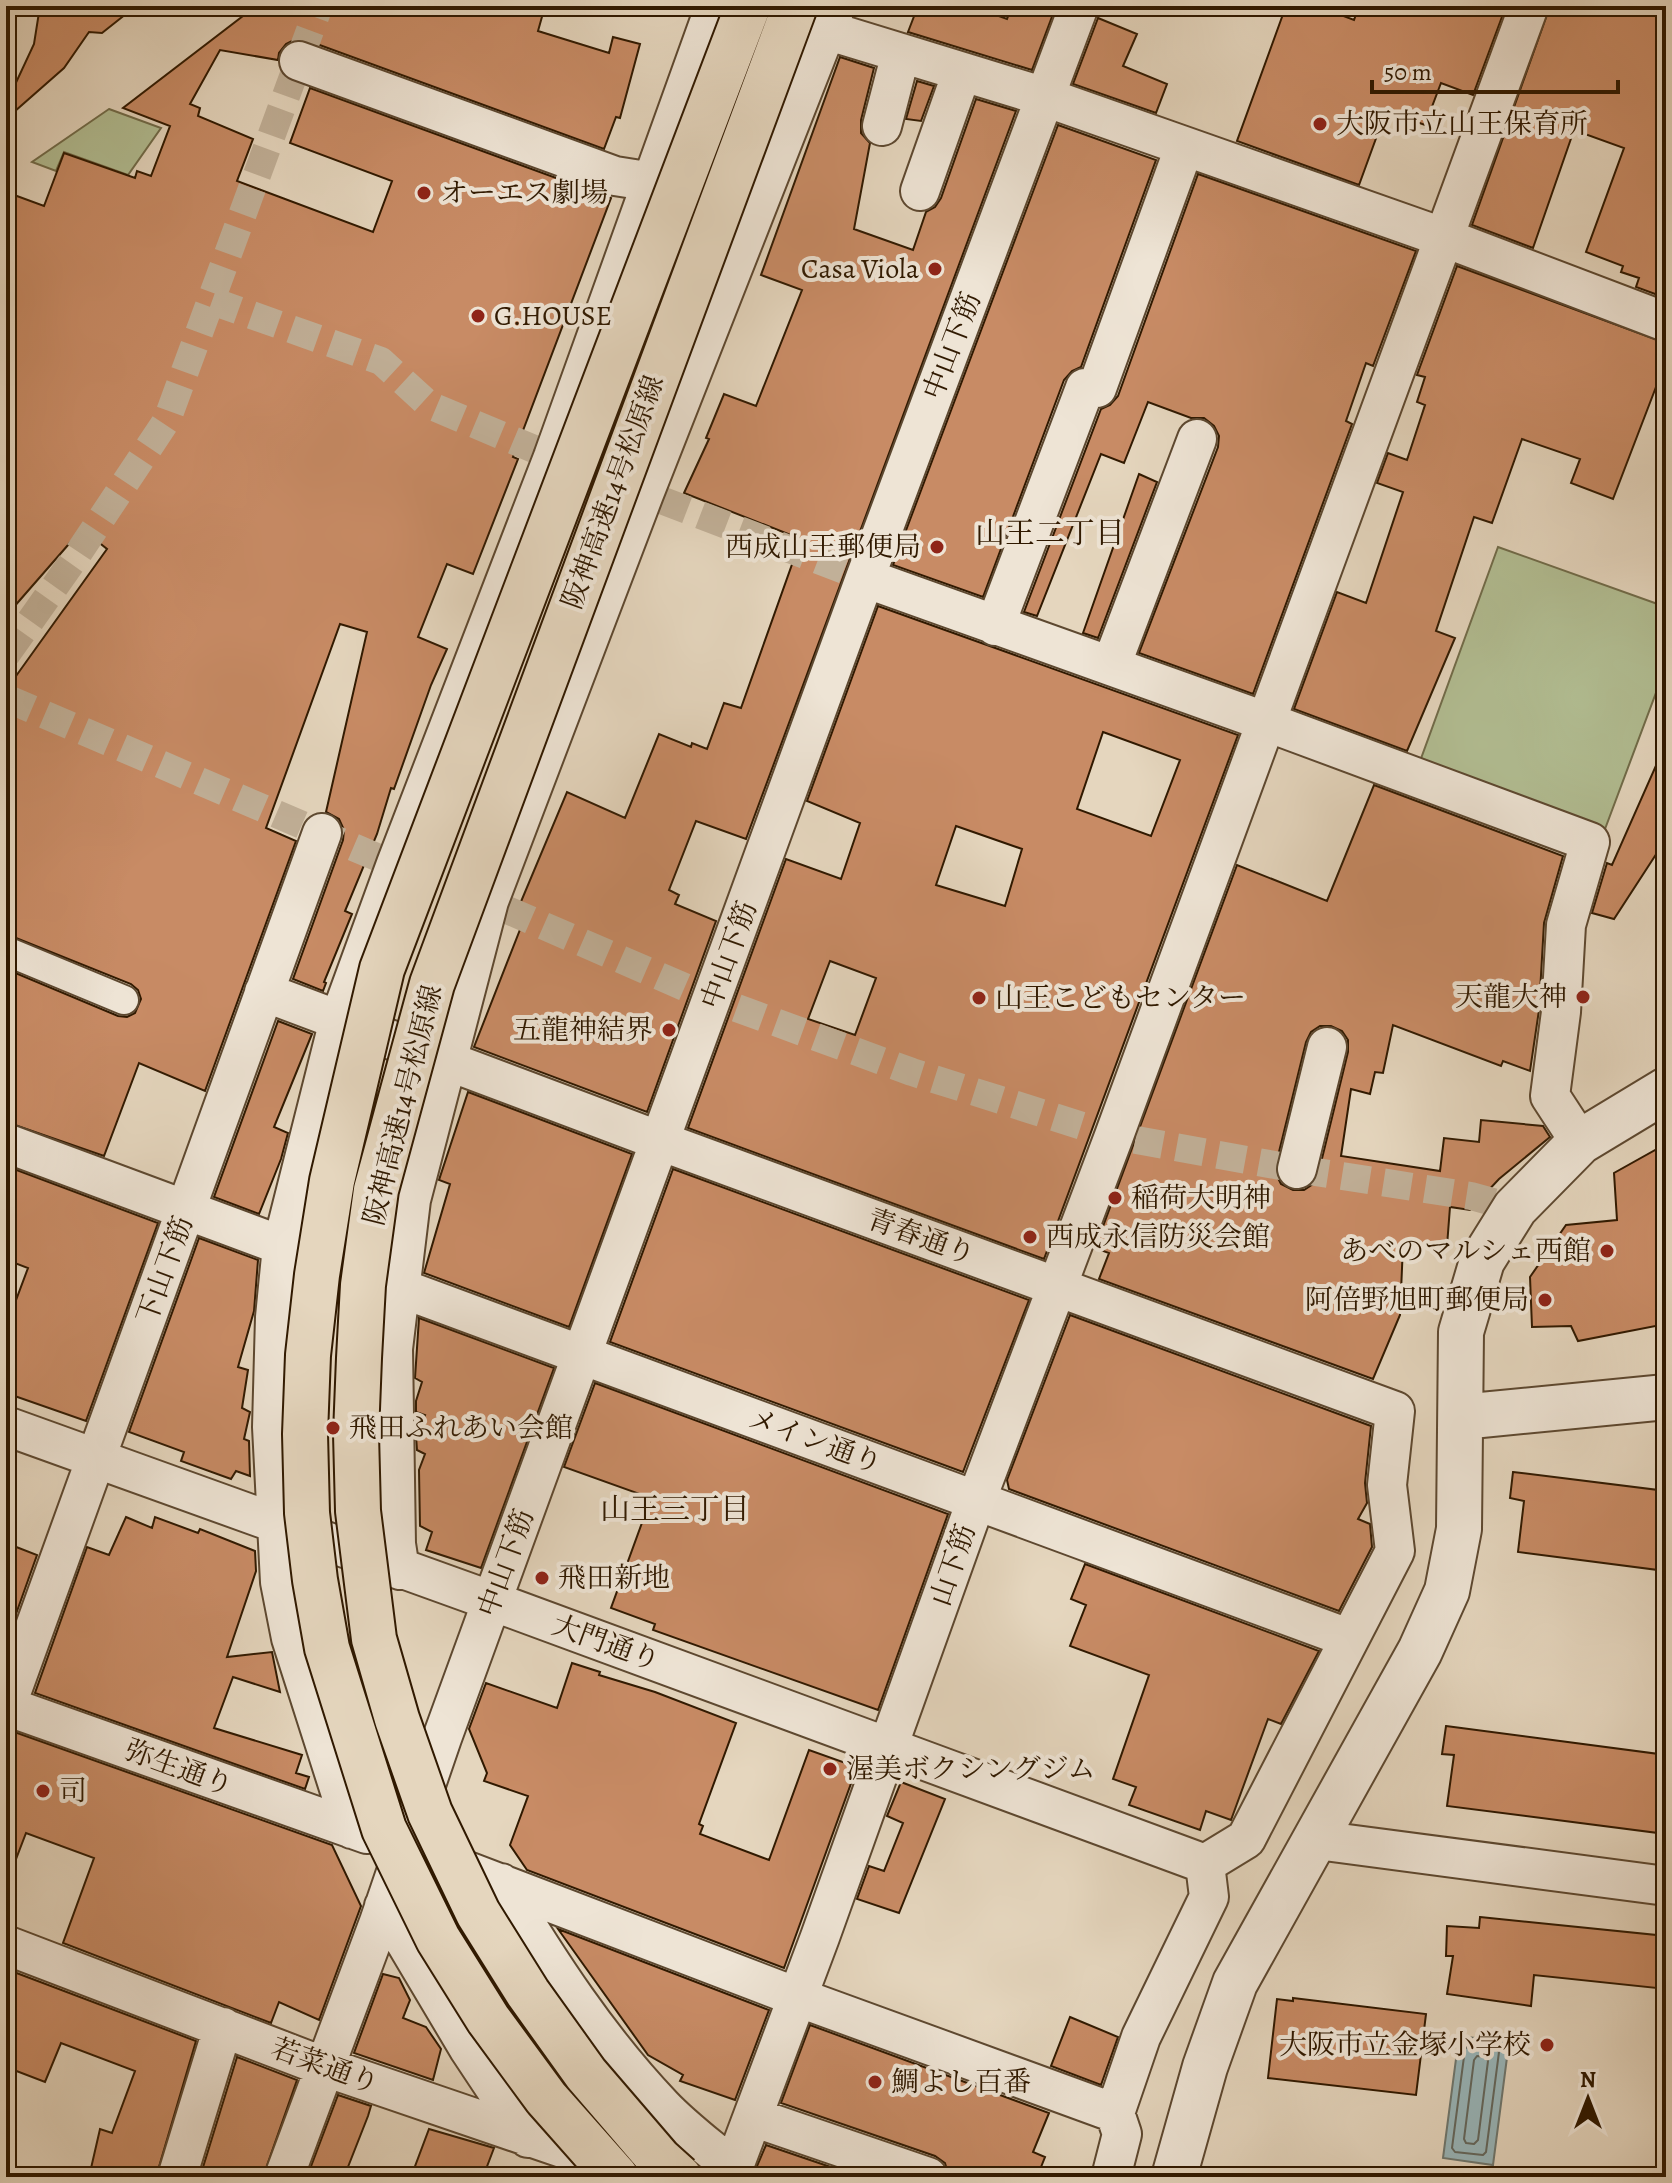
<svg xmlns="http://www.w3.org/2000/svg" width="1672" height="2183" viewBox="0 0 1672 2183" font-family="Alegreya,'Noto Serif JP',serif">
<style>
.green{fill:#b2be93;stroke:#716c4a;stroke-width:2}
.water{fill:#99b7bb;stroke:#6f7870;stroke-width:2}
.lines{fill:none;stroke-linecap:round;stroke-linejoin:round}
.shore{stroke:#64685e;stroke-width:2}
.building{fill:#c88b65;stroke:#301900;stroke-width:2;fill-rule:evenodd}
.pedestrian-tunnel{stroke:#c1b098;stroke-width:28;stroke-dasharray:28 14;stroke-linecap:butt}
.pedestrian-casing{stroke:#5d4830;stroke-width:32}
.minor-casing{stroke:#5d4830;stroke-width:42}
.tertiary-casing{stroke:#5d4830;stroke-width:48}
.pedestrian{stroke:#eee4d5;stroke-width:28}
.minor{stroke:#eee4d5;stroke-width:38}
.tertiary{stroke:#eee4d5;stroke-width:44}
.motorway-bridge-casing{stroke:#301900;stroke-width:48;stroke-linecap:butt}
.motorway-bridge{stroke:#e5d6be;stroke-width:44}
.poi-dot{fill:#8f2418;stroke:#eee4d5;stroke-width:3}
.labels{text-anchor:middle;dominant-baseline:central;stroke-width:8;stroke-linejoin:round;paint-order:stroke}
.poi-label{font-size:28px;fill:#301900;stroke:#eee4d5;text-anchor:start}
.street-label{font-size:28px;fill:#301900;stroke:#eee4d5}
.neighbourhood-label{font-size:30px;fill:#301900;stroke:#eee4d5}
</style>
<rect width="100%" height="100%" fill="#e5d6be"/>
<filter id="stains"><feTurbulence type="fractalNoise" baseFrequency=".0025" numOctaves="4"/><feColorMatrix values="0 0 0 0 .2 0 0 0 0 .09 0 0 0 0 .02 0 0 0 .5 -.17"/></filter>
<radialGradient id="worn" r=".72"><stop offset=".6" stop-color="#630" stop-opacity="0"/><stop offset="1" stop-color="#630" stop-opacity=".3"/></radialGradient>
<!-- green -->
<path class="green" d="M109,109l52,19 -33,47 -64,-23 -8,19 -24,-9z
M1498,547l168,60v59l-61,163 -186,-65z"/>
<!-- water -->
<path class="water" d="M1459,2036l50,6 -16,123 -50,-7z"/>
<g class="lines">
<!-- shore -->
<path class="shore" d="M1469,2045l27,4 3,3 -13,100 -3,3 -28,-3 -3,-4 13,-99z
M1477,2056l9,1 2,4 -10,79 -4,4 -8,-1 -2,-4 10,-79z"/>
</g>
<!-- building -->
<path class="building" d="M40,6h96l-34,27 -13,-1 -25,36 -58,51v-15l28,-60z
M256,6h289l-7,25 71,22 4,-16 27,7 -20,74 -4,-1 -12,32 -298,-109h-12l-8,4 -7,9 -1,7 -58,-10 -30,54 10,4 -2,8 55,23 -16,42 136,51 19,-51 -102,-38 20,-55 301,110 -98,259 5,2 -45,115 -26,-10 -29,73 29,12 -16,36 -37,104 -3,-1 -14,46 -32,77 7,3 -28,68 2,1 -3,8 -30,-12 50,-139 1,-10 -5,-11 -13,-7 41,-180 -27,-8 -74,204 30,13 -91,250 -66,-28 -35,93 -98,-34v-153l112,47 9,1 8,-4 6,-14 -3,-9 -7,-6 -125,-50v-244l101,-141 -25,-20 -76,87v-424l38,14 20,-53 71,25 2,-7 14,5 19,-50 -47,-18z
M918,6h53l36,13 5,-13h44l-24,64 -124,-38z
M1286,6h31l37,14 5,-14h147l-33,89 -32,-12 -16,42 -39,-14 -27,74 -122,-44z
M1550,6h116v102l-7,21 7,3v3l-8,20 8,3v140l-30,-11 3,-9 -18,-6 2,-6 -37,-14 38,-104 -50,-18 -41,118 -61,-23z
M1098,18l39,16 -14,32 44,18 -11,29 -83,-29z
M840,57l34,11 -13,52v13l9,10 -16,86 59,21 13,-38 9,-5 6,-9 35,-99 40,12 -270,728 -50,-18 -27,69 10,5 -4,9 41,17 -69,191 -173,-65 47,-120 -9,-4 55,-131 58,26 34,-84 32,13 1,-4 15,6 17,-46 17,5 60,-169 -117,-46 25,-54 -3,-1 18,-44 32,12 46,-116 -41,-15z
M917,81l17,5 -13,35 -15,-2z
M1058,125l98,35 -75,207 -9,4 -8,9 -81,217 -90,-32z
M1198,174l218,77 -43,115 -7,-3 -20,58 6,3 -99,270 -114,-41 79,-206 1,-11 -5,-10 -10,-8h-13l-43,-16 -24,61 -23,-9 -64,162 -13,-4 77,-203 9,-4 8,-9z
M1457,266l209,77v48l-10,-4 -43,112 -42,-16 9,-24 -58,-20 -30,84 -18,-6 -38,114 19,7 -48,113 -113,-42 43,-117 29,11 37,-111 -26,-9 11,-30 19,7 18,-55 -8,-3 8,-25 -8,-2z
M1139,474l18,8 -59,156 -15,-5z
M878,606l360,129 -194,524 -356,-131 98,-269 55,20 19,-56 -53,-22zM1103,732l77,28 -29,76 -74,-27zM956,826l66,23 -17,57 -69,-21zM830,961l46,17 -21,57 -47,-16z
M1666,743v96l-52,80 -22,-6 15,-50 5,2z
M1374,785l189,71 -19,67 -5,87 -9,61 -27,-10 -2,5 -108,-41 -10,48 -8,-1 -5,22 -19,-5 -10,67 99,15 4,-33 35,4 2,-22 62,6 7,11 -51,42 -29,31 -20,-3 -3,39 -28,-2v3l-16,-2 -3,70 -27,64 -274,-100 10,-26 -14,-5 142,-383 90,36zM1320,1026h11l11,5 6,9v12l-30,123 -5,9 -9,6h-11l-12,-6 -5,-10v-10l30,-122 5,-10z
M278,1021l34,13 -38,93 14,6 -7,26 -22,55 -45,-17z
M468,1092l164,62 -63,173 -145,-54 26,-89 -11,-4z
M1666,1144v180l-88,17 -7,-15 -39,1 -2,-50 36,-52 51,-5 -3,-47z
M6,1166l152,57 -72,198 -80,-28v-66l22,-59 -16,-6 2,-6 -8,-3z
M673,1169l356,131 -66,172 -353,-130z
M199,1238l59,22 -4,51 -16,56 10,3 -6,38 8,4 -6,27 5,2 1,35 -14,-5 -5,8 -50,-18 3,-9 -55,-20z
M1070,1315l301,111 -6,57 2,20 -9,16 12,5 2,23 -33,64 -330,-122 -2,-9z
M419,1318l135,50 -73,200 -55,-18 6,-18 -12,-6 -1,-56 6,-16 -8,-4 -1,-14 9,-21 -9,-3v-11l6,-19 -7,-4z
M595,1383l353,131 -70,196 -225,-80 2,-6 -44,-16 40,-110 -87,-31z
M1513,1472l153,19v80l-148,-19 6,-51 -14,-3z
M126,1517l26,11 3,-11 43,16 2,-4 55,22 1,20 -29,86 45,-5 8,40 -47,-15 -19,51 88,27 -6,18 13,4 -4,12 -270,-96 52,-146 22,8z
M6,1543l31,12 -31,87z
M1085,1564l234,87 -38,73 -13,-5 -37,101 -25,-9 -6,19 -71,-25 7,-18 -23,-8 36,-104 -79,-29 16,-41 -15,-6z
M572,1663l28,9 -1,3 56,17 81,31 -37,101 4,2 -3,8 69,26 40,-110 48,17 -73,201 -257,-98 -17,-25 18,-49 -44,-15 3,-8 -18,-44 17,-46 71,25z
M1446,1726l220,29v79l-219,-28 7,-51 -12,-1z
M6,1729l326,116 29,61 -42,114 -40,-18 -8,21 -208,-80 31,-85 -68,-25 -18,47h-2z
M901,1782l44,17 -46,114 -42,-14 12,-33 15,5 19,-48 -16,-7z
M1480,1917l186,19v53l-132,-14 -3,31 -84,-12 6,-38h-7l1,-30 32,2z
M558,1929l211,81 -34,90 -55,-19 3,-6 -35,-20z
M6,1969l190,72 -40,136h-67l11,-48 12,4 23,-62 -74,-28 -16,39 -39,-15z
M383,1974l16,4 11,22 -7,18 23,9 15,22 -8,31 -79,-27z
M1293,1998l133,16 -10,81 -148,-17 9,-79 16,2z
M1070,2017l48,20 -17,48 -50,-19z
M810,2025l239,88 -16,39 12,5 -8,20h-88l-4,-14 -10,-7 -154,-53z
M237,2057l60,23 -34,97h-63z
M338,2095l33,11 -3,10 -24,61h-37z
M429,2129l65,19 -11,29h-72z
M766,2145l94,32h-88l-15,-11z"/>
<g class="lines">
<!-- pedestrian-tunnel -->
<path class="pedestrian-tunnel" d="M212,301l169,60 48,44 105,44
M661,500l204,78
M6,655l69,-97 92,-138 152,-414
M6,698l373,160
M505,909l207,90 200,73 202,64 183,33 174,27 44,12"/>
<!-- pedestrian casing -->
<g class="pedestrian-casing">
<path id="pedestrian" d="M6,951l118,49"/>
</g>
<!-- minor casing -->
<g class="minor-casing">
<path id="minor" d="M803,23l242,74 400,141 221,84
M299,61l316,115 38,6
M882,126l19,-73
M920,191l42,-119
M865,578l402,144 323,120 -24,83 -5,87 -11,84 30,46
M995,626l90,-238h12l87,-240
M1111,666l86,-227
M264,992l396,149 735,270 -8,74 8,66 -149,288 -41,25 4,33 -68,140 -26,76 7,21 -11,43
M6,1143l301,112
M1297,1169l30,-122
M376,1279l972,359
M6,1426l486,175 713,263
M400,1570l-4,-26 -3,-195 18,-149 78,-299 155,-407 192,-488
M6,1706l361,128
M6,1707l316,-874
M352,1829l-61,-191 -11,-56 -8,-155 3,-110 7,-71 57,-226 57,-156 157,-407 162,-451
M1317,1840l349,46
M436,1859l361,138 318,116
M501,1883c48,80 98,157 162,224 21,22 47,41 70,61
M384,1906l85,143 59,89
M6,1945l319,122 322,110
M753,2117l175,60
M177,2177l46,-150
M284,2177l95,-255 63,-184 423,-1160 214,-572
M730,2177l90,-240 156,-436 138,-365 415,-1130"/>
</g>
<!-- tertiary casing -->
<g class="tertiary-casing">
<path id="tertiary" d="M1461,1417l205,-20
M1174,2177l31,-110 30,-84 185,-332 27,-60 12,-62 2,-197 21,-71 33,-53 65,-66 86,-52"/>
</g>
<!-- pedestrian -->
<use href="#pedestrian" class="pedestrian"/>
<!-- minor -->
<use href="#minor" class="minor"/>
<!-- tertiary -->
<use href="#tertiary" class="tertiary"/>
<!-- motorway-bridge casing -->
<g class="motorway-bridge-casing">
<path id="motorway-bridge" d="M616,2177l-70,-79 -58,-79 -50,-80 -54,-110 -57,-181 -12,-68 -8,-67 -2,-79 3,-79 9,-80 15,-94 50,-212 366,-963
M679,2177l-20,-18 -73,-85 -58,-81 -50,-80 -48,-100 -33,-94 -23,-80 -16,-128 -2,-77 3,-76 4,-73 13,-95 56,-206 363,-978"/>
</g>
<!-- motorway-bridge -->
<use href="#motorway-bridge" class="motorway-bridge"/>
</g>
<!-- markers -->
<g class="poi-dot">
<circle cx="1320" cy="124" r="8"/>
<circle cx="424" cy="193" r="8"/>
<circle cx="935" cy="269" r="8"/>
<circle cx="478" cy="316" r="8"/>
<circle cx="937" cy="547" r="8"/>
<circle cx="1583" cy="997" r="8"/>
<circle cx="979" cy="998" r="8"/>
<circle cx="669" cy="1030" r="8"/>
<circle cx="1115" cy="1198" r="8"/>
<circle cx="1030" cy="1237" r="8"/>
<circle cx="1607" cy="1251" r="8"/>
<circle cx="1545" cy="1300" r="8"/>
<circle cx="333" cy="1428" r="8"/>
<circle cx="542" cy="1578" r="8"/>
<circle cx="830" cy="1769" r="8"/>
<circle cx="43" cy="1791" r="8"/>
<circle cx="1547" cy="2045" r="8"/>
<circle cx="875" cy="2082" r="8"/>
</g>
<g class="labels">
<!-- poi labels -->
<g class="poi-label">
<text x="1336" y="124">大阪市立山王保育所</text>
<text x="440" y="193">オーエス劇場</text>
<text x="919" y="269" text-anchor="end">Casa Viola</text>
<text x="494" y="316">G.HOUSE</text>
<text x="921" y="547" text-anchor="end">西成山王郵便局</text>
<text x="1567" y="997" text-anchor="end">天龍大神</text>
<text x="995" y="998">山王こどもセンター</text>
<text x="653" y="1030" text-anchor="end">五龍神結界</text>
<text x="1131" y="1198">稲荷大明神</text>
<text x="1046" y="1237">西成永信防災会館</text>
<text x="1591" y="1251" text-anchor="end">あべのマルシェ西館</text>
<text x="1529" y="1300" text-anchor="end">阿倍野旭町郵便局</text>
<text x="349" y="1428">飛田ふれあい会館</text>
<text x="558" y="1578">飛田新地</text>
<text x="846" y="1769">渥美ボクシングジム</text>
<text x="59" y="1791">司</text>
<text x="1531" y="2045" text-anchor="end">大阪市立金塚小学校</text>
<text x="891" y="2082">鯛よし百番</text>
</g>
<!-- street labels -->
<g class="street-label">
<text transform="translate(952 346) rotate(-69)">中山下筋</text>
<text transform="translate(613 492) rotate(-70)">阪神高速14号松原線</text>
<text transform="translate(729 955) rotate(-70)">中山下筋</text>
<text transform="translate(403 1105) rotate(-76)">阪神高速14号松原線</text>
<text transform="translate(921 1237) rotate(20)">青春通り</text>
<text transform="translate(165 1270) rotate(-70)">下山下筋</text>
<text transform="translate(815 1441) rotate(20)">メイン通り</text>
<text transform="translate(506 1563) rotate(-70)">中山下筋</text>
<text transform="translate(953 1565) rotate(-71)">山下筋</text>
<text transform="translate(606 1643) rotate(20)">大門通り</text>
<text transform="translate(179 1768) rotate(20)">弥生通り</text>
<text transform="translate(325 2066) rotate(20)">若菜通り</text>
</g>
<!-- neighbourhood labels -->
<g class="neighbourhood-label">
<text x="1050" y="533">山王二丁目</text>
<text x="675" y="1509">山王三丁目</text>
</g>
</g>
<!-- margin -->
<rect width="1672" height="2183" fill="none" stroke="#e5d6be" stroke-width="32"/>
<rect x="8" y="8" width="1656" height="2167" fill="none" stroke="#301900" stroke-width="4"/>
<rect x="16" y="16" width="1640" height="2151" fill="none" stroke="#301900" stroke-width="2"/>
<!-- north arrow -->
<g transform="translate(1588 2099)" stroke="#eee4d5" stroke-width="6" paint-order="stroke">
<path d="M0-6L14 30L0 20L-14 30Z" fill="#301900"/>
<text y="-12" font-size="22" font-weight="bold" text-anchor="middle" fill="#301900">N</text>
</g>
<!-- scale -->
<path d="M1372 80v12h246v-12" fill="none" stroke="#301900" stroke-width="4"/>
<text x="1384" y="80" font-size="24" fill="#301900" stroke="#eee4d5" stroke-width="6" paint-order="stroke">50 m</text>
<rect width="100%" height="100%" filter="url(#stains)"/>
<rect width="100%" height="100%" fill="url(#worn)"/>
</svg>
